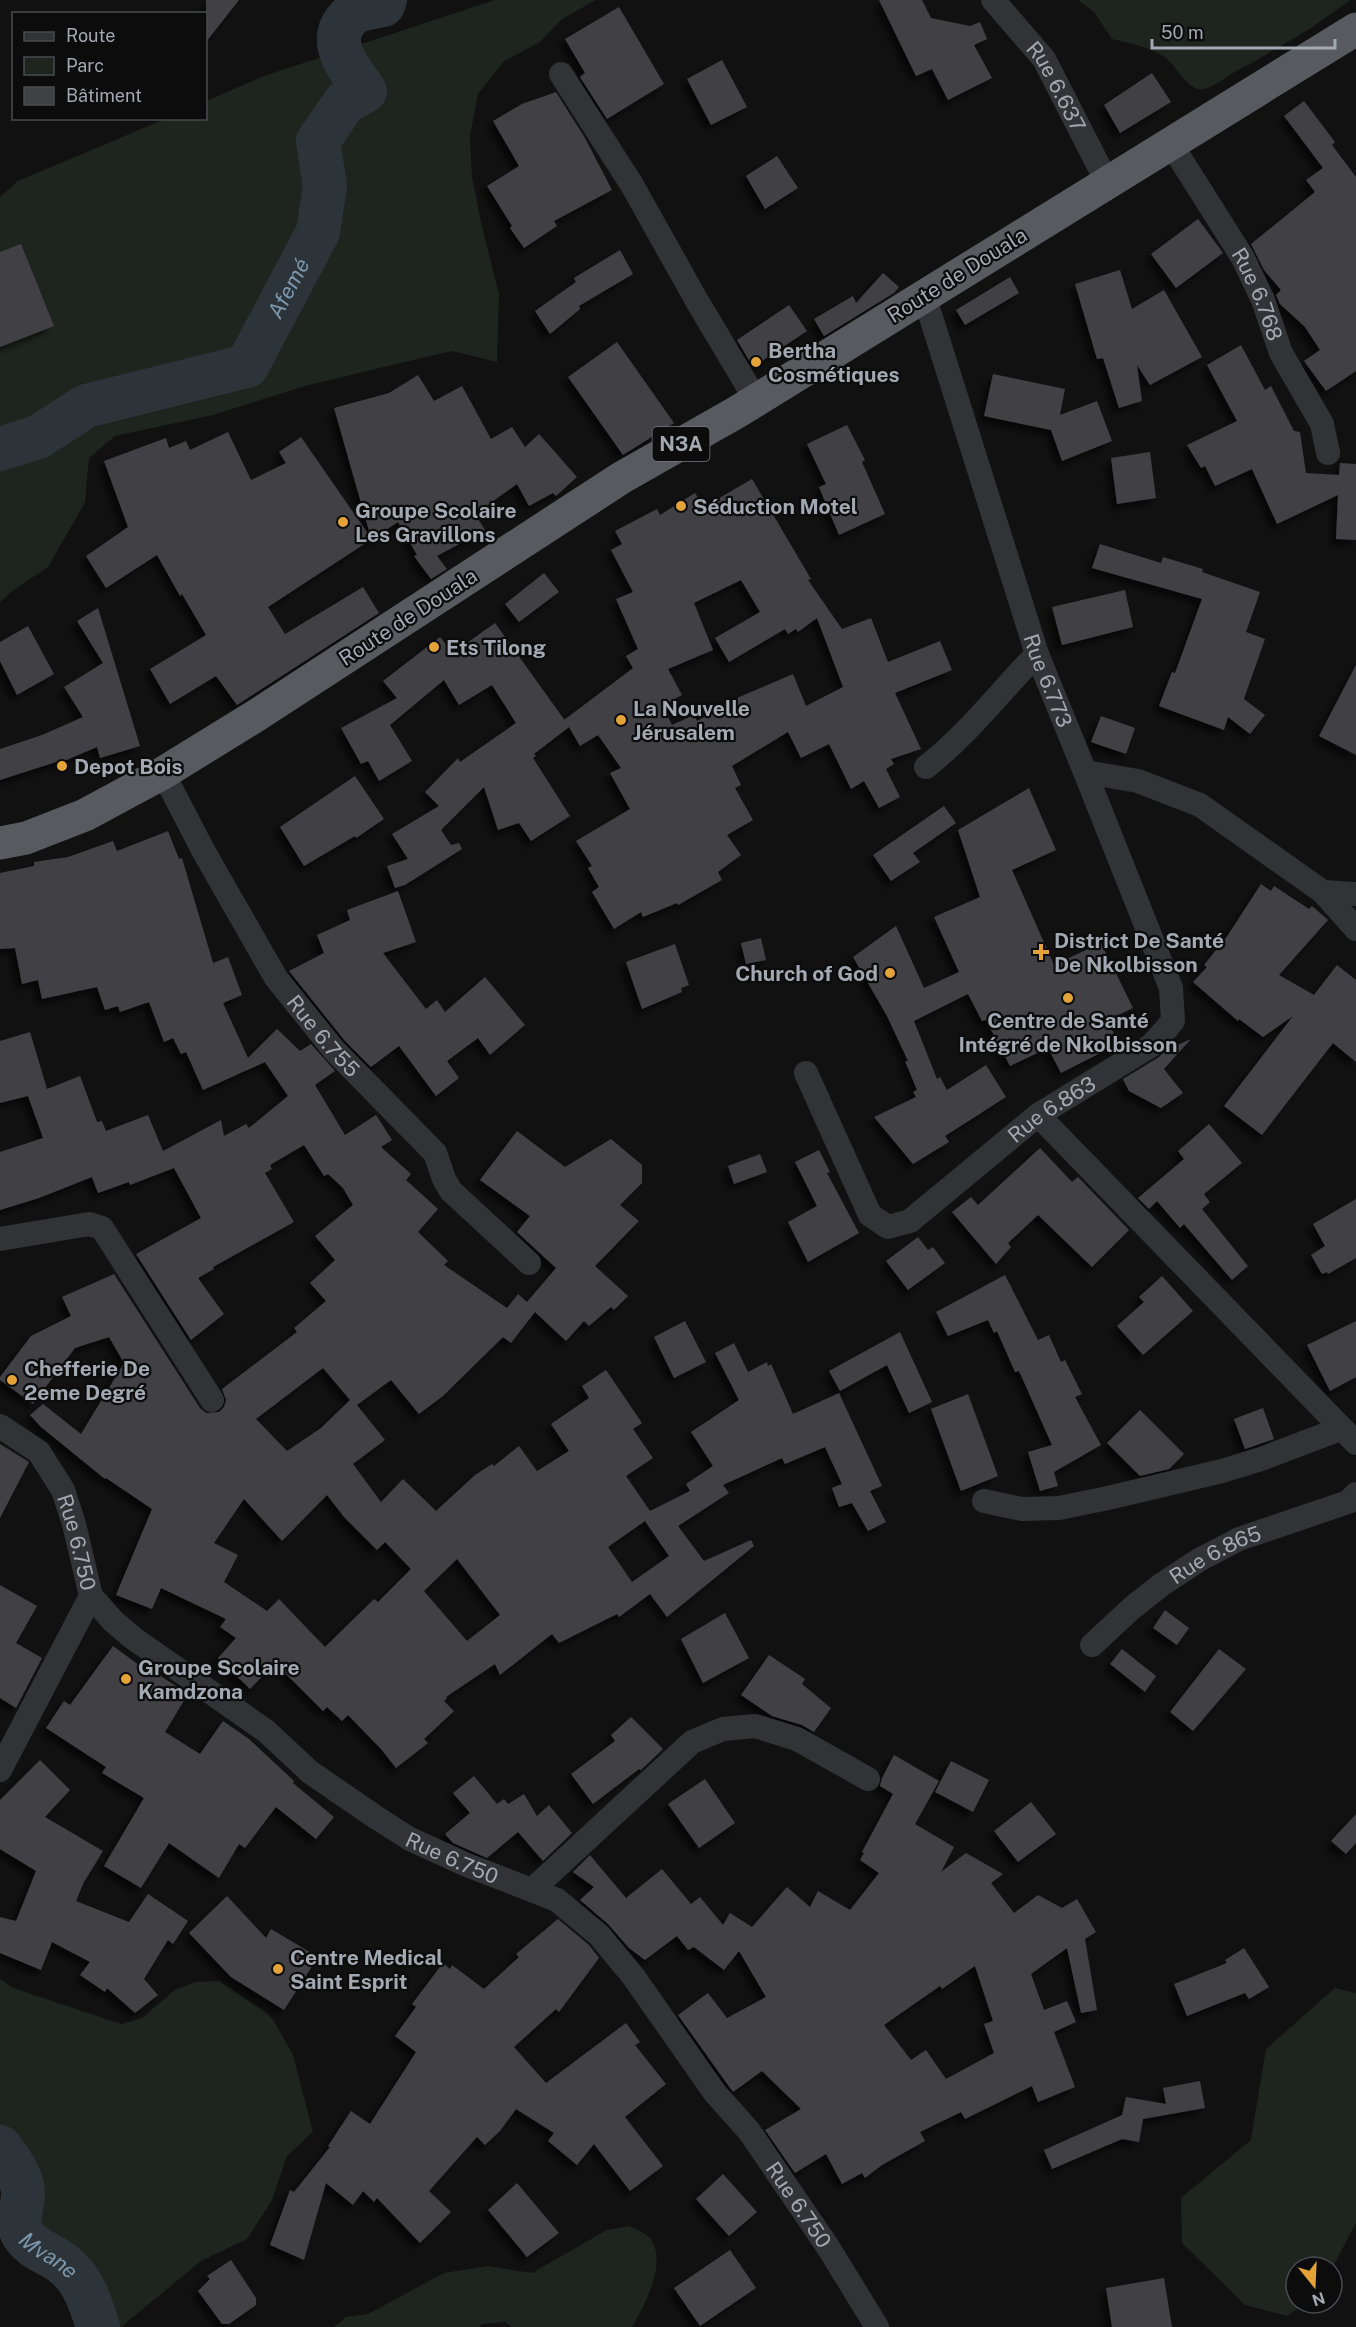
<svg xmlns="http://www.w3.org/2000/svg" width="1356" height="2327" viewBox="0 0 1356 2327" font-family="'Public Sans',sans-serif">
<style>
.green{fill:#1e251e}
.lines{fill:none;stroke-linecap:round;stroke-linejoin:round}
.river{stroke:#2c343a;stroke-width:44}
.building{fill:#404145;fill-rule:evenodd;filter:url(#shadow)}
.minor{stroke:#323337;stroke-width:24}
.trunk{stroke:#575a5f;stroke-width:33}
.poi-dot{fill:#e4a338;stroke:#0c0c0d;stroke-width:2}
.labels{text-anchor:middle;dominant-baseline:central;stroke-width:4.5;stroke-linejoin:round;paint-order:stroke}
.shield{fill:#0c0c0d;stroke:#767a80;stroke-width:1.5}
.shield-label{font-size:20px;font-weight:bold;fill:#a3a9b2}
.street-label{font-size:21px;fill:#a3a9b2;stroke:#0c0c0d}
.poi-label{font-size:21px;font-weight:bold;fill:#a3a9b2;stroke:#0c0c0d;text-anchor:start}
.water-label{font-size:22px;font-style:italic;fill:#7c97ab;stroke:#0c0c0d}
</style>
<defs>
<filter id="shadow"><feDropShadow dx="-5.5" dy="5.5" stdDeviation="3" flood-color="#0009"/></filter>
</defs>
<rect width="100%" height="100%" fill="#111112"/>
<!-- green -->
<path class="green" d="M495,0h101l-34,19 -22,23 -37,20 -25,32 -8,42 2,41 10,50 17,67 -2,68 -45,-11 -60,14 -87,21 -92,29 -98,21 -26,22 -4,44 -37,65 -36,24 -12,11v-405l18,-16 147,-62 41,-1v-17l58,-25z
M1078,0h272l-39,28 -61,36c-15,5 -32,22 -46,25 -15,3 -25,-19 -35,-28 -15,-14 -37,-17 -57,-22l-18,-27z
M0,1979l13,9 108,36 21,-6 33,-28 21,-8 23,-1 49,33 7,9 18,32 20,77 -26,24 -15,44 -25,39 -46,22 -80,66h-44c-3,-11 -6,-31 -14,-39 -15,-17 -34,-27 -46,-47 -13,-22 -3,-44 -17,-66z
M1335,1988l21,5v230l-24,45 -36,-1v36h8l-16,13 -43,-11 -63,-62 -1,-45 70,-58 15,-91z
M629,2226c6,3 17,7 21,12 18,25 -5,66 -18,89h-120l-7,-5 -23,2 -3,3h-145l12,-10 22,-3 76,-41 44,-7 44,7 75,-43z"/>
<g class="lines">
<!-- river -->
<g class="river">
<path id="s1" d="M0,449l38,-12 48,-31 161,-40 71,-134 7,-46 -7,-45 27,-39 20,-11c-16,-23 -42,-51 -13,-77 6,-5 22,-7 31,-9l2,-5"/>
<path id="s2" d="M0,2147c9,13 22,28 23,45 1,14 -8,27 -1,41 9,16 27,20 40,30 21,15 29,41 36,64"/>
</g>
</g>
<!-- building -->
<path class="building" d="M206,0h33l-33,42z
M879,0h43l9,18 39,8 10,-4 7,17 -13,6 18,33 -44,22 -16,-31 -16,7z
M619,7l45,77 -57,35 -27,-42 5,-4 -20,-34z
M722,60l25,47 -36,18 -24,-46z
M1152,73l19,29 -51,31 -16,-28z
M556,92l29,46 27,52 -58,31 3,5 -33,22 -14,-20 2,-2 -25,-40 32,-20 -26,-45 29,-17z
M1304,101l31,41 -3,3 24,32v194l-30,20 -22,-30 16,-11 -15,-23 -25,-23 -4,-9 5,-5 -17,-20 -13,-26 64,-52 -9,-12 17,-12 -39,-52z
M777,156l21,32 -33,21 -19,-33z
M1198,219l25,34 -47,35 -25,-34z
M21,244l33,82 -54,21v-95z
M620,250l13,24 -54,32 1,3 -30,25 -15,-23 41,-29 -2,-4z
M1120,270l12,39 32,-19 38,67 -52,28 -13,-20 5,36 -23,7 -16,-50 -6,1 -22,-75z
M883,273l16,14 -5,6 -70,43 -10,-17 39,-23 3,7z
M1010,277l9,16 -54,32 -9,-15z
M789,305l18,26 -54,36 -16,-27z
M617,342l57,81 -51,32 -55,-78z
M1241,345l24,45 6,-4 23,45 6,1 6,41 33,2 1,-12 16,1v76l-20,-1 2,-44 -61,29 -25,-55 -37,17 -10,-20 -4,2 -14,-23 50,-24 -30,-56z
M993,374l72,15 -5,26 37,-14 15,40 -50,20 -11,-31 -67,-14z
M418,375l16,26 28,-15 29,53 21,-12 13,20 14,-13 38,43 -21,19 -3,-3 -24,13 -12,-22 -42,30 10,16 -48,26 10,13 -16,10 -17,-23 3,-1 -19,-33 -130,85 17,27 78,-47 16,26 -142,92 -21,-29 -46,28 -20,-35 56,-34 -24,-41 -2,2 -23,-41 -51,33 -20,-32 42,-29 -24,-66 62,-23 3,10 17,-7 4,9 38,-18 23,48 35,-17 -7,-11 22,-15 70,101 -37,-130 55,-15z
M847,425l18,35 -3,2 23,52 -46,21 -20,-48 7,-3 -19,-40z
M1150,452l6,46 -39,6 -6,-46z
M752,479l59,100 -3,1 34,49 29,-11 17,44 52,-21 12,29 -57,23 26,56 -30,10 3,5 -8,5 14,28 -21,11 -15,-27 -13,8 -22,-45 -28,14 -13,-26 -56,34 9,19 -6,3 18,32 -26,15 14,20 -23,17 4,8 -44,25 -1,-2 -34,14 -2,-5 -27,17 -22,-37 7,-5 -11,-19 4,-2 -16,-25 54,-32 -20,-36 11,-5 -23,-33 -18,11 -11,-19 -35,27 2,2 -3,2 37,58 -39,25 -12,-18 -21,7 -14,-43 -43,43 10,15 8,-2 3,6 -57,36 -10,3 -8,-22 21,-7 -16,-25 47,-28 -14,-14 33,-34 2,4 56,-39 -24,-38 -33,20 -15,-25 -54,45 22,36 -33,20 -11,-20 -7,3 -20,-36 56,-30 -14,-17 57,-44 13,16 42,-30 71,99 -2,-2 69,-52 -7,-12 12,-7 -22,-50 17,-7 -22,-42 11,-6 -7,-13 42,-22 3,6 35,-22 9,14zM741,580l19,32 -45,26 14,24 56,-33 3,5 8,-5 2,3 19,-14 26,69 -37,19 -13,-32 -56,24 -40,23 -3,-6 -22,10 -10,-19 20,-11 -14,-26 45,-19 -19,-47z
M1100,544l61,19 2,-6 40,12 -1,3 58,20 -14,40 19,7 -21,60 21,16 -15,19 -22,-17 -4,13 -65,-24 13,-34 3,1 27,-74 -110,-31z
M544,573l15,19 -40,30 -14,-18z
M1125,590l8,37 -71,18 -10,-38z
M98,608l42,138 -40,12 -3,-11 -40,17 -1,-2 -56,18v-31l42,-14 41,-18 -19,-30 39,-24 -26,-42z
M28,626l26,48 -37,21 -17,-34v-19z
M1356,665v90l-37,-19z
M1101,716l34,12 -9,26 -35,-12z
M355,776l29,43 -28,19 -1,-2 -51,30 -24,-39z
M1029,788l27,62 -44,20 42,95 47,-22 32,65 -25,12 10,24 -57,29 -13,-25 -38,18 -24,-46 -4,1 -14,-27 -54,27 23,58 3,-2 7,13 39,-25 20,32 -61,39 4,6 -36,22 -39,-47 42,-20 -3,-5 4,-2 -12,-29h3l-21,-45 -34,-59 43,-31 28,62 35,-16 -25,-55 46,-20 -22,-67z
M944,806l12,17 -43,30 7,9 -29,19 -18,-26z
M168,831l11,28 3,-1 31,105 15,-6 14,38 -19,8 25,55 29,-29 23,22 11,-7 24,27 -20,14 30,50 31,-20 16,25 -11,7 30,27 -5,6 32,29 -20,23 30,29 -4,4 63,43 11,-14 9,8 29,-34 -39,-36 13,-16 -50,-36 37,-49 48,36 46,-28 31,26v18l-22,22 19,16 -44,45 33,30 -14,14 -3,-3 -22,19 -5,-5 -18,20 -31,-29 -24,31 -8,-6 -60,59 -24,18 -28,-34 -34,25 28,35 -32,24 28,38 22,-23 33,32 39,-36 17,-11 2,2 25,-20 18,25 32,-20 -18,-27 38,-26 -7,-12 24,-16 36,53 -9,6 20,29 -27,18 24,35 40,-20 -4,-7 27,-18 -22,-34 48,-32 -24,-47 19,-10 14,29 19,-10 1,4 3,-2 22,50 46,-21 43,93 -12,5 16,31 -18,9 -16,-28 -13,4 -7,-19 10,-4 -17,-37 -40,17 -3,-6 -59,27 6,8 -51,33 26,35 47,-21 3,6 -87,71 -17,-23 -31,23 -2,-3 -58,29 -7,-9 -52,41 -5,-11 -49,33 1,1 -3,3 10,10 -30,28 4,4 -32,25 -15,-19 -33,-34 -6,6 -15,-14 -4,4 -42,-42 -3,-2 -3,4 -4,-4 -21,22 -32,-31 18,-20 -16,-11 6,-8 -65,-31 -9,21 -36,-14 36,-86 -46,-31 -1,1 -64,-52 -11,-12 13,-11 38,30 43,-71 -15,-26 -34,11 -42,56 -33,-24v-3l31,-41 40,-20 -9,-19 52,-23 86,134 6,5 13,-1 5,-5 2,-7 -4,-11 75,-57 -3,-4 32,-27 -16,-18 25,-23 -20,-24 38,-31 -10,-17 -15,-14 -4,2 -20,-31 -34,20 2,4 -7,4 29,49 -81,45 1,2 -16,9 26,36 -33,26 -55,-86 65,-36 -27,-50 -44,17 -1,-3 -31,11 -6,-16 -53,21 -39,12v-58l43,-14 -15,-42 -28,7v-62l30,-9 17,57 33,-13 17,46 5,-1 4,10 42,-16 15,36 58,-31 3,16 22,-12 3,4 39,-32 -23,-34 -62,28 -17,-38 -5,2 -8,-16 -9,4 -15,-40 -29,10 -2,-6 -13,4 -8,-23 -55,12 -4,-19 -16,4 -7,-36 -15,1v-76l34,-7v-4l34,-5 45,-16 4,10zM323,1368l27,32 -29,28 -34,23 -31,-32zM327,1495l17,22 33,33 8,-8 26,27 -33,33 -4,-3 -49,48 -46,-48 -12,12 -43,-29 14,-27 -24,-12 30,-44 38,42zM645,1521l24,35 -37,26 -24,-35zM457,1559l43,56 -33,26 -43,-50z
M1261,884l10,7 3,-5 35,23 3,-3 16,14 -49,55 35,20 23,-30 19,15v82l-23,-19 -71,92 -38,-29 69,-90 -30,21 -24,-18 -1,2 -45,-39 14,-15 -3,-2 24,-30z
M398,891l18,51 -33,11 43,56 11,-9 8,12 40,-35 40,48 -35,30 -12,-17 -31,23 12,17 -23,18 -37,-50 -28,21 -26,-26 -56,-70 35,-18 -7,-18 33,-15 -3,-10z
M761,938l5,22 -20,4 -5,-21z
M675,944l14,41 -8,3 1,4 -40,17 -16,-47z
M1191,1039l-27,30 19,24 -22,15 -32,-17 -6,-12 36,-22 7,-7z
M1209,1124l33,39 -38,31 6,8 -8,7 46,57 -16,14 -48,-56 -4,4 -23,-27 -8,8 -11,-11 46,-39 -6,-8z
M1040,1148l32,34 6,-5 51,53 -37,37 -54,-52 -30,28 3,4 -15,17 -44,-52 19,-15 7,8z
M819,1150l11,22 -3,1 32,60 -51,29 -20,-40 29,-16 -22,-44z
M760,1154l7,18 -33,12 -6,-18z
M1356,1199v59l-28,16 -1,-2 -5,2 -11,-19 14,-9 -12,-22z
M918,1237l10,13 5,-3 12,16 -37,27 -22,-29z
M1005,1275l33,65 11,-5 12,27 4,-2 17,34 -7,3 26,48 -47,27 4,14 -18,5 -12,-39 24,-7 -33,-74 -4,1 -18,-41 -3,2 -6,-13 -40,16 -12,-24z
M1162,1276l31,35 -50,44 -26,-29 27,-24 -5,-5z
M685,1321l21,41 -32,16 -20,-41z
M1356,1321v56l-26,14 -23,-46z
M900,1332l32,70 -23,11 -22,-48 -47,26 -11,-20z
M968,1394l30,82 -37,15 -30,-82z
M1263,1408l11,31 -29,10 -11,-30z
M1140,1410l44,44 -15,15 -29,7 -33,-33z
M0,1444l29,18 -29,56z
M0,1585l37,21 -21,37 26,15 -26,50 -16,-10z
M1165,1610l24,18 -12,17 -24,-17z
M725,1613l24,45 -46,25 -22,-44z
M113,1646l41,30 2,-3 32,21 -23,38 35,22 23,-33 26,18 45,42 -1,2 41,34 -18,22 -40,-32 -31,41 -6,-4 -20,34 -50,-35 -28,45 -37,-22 40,-68 -42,-25 4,-6 -60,-39 18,-27 6,4z
M1122,1649l34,27 -11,16 -35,-28z
M1219,1649l27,20 -53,62 -23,-19z
M769,1655l36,24 -3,5 29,24 -17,24 -12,-7 -30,-9 -31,-21z
M631,1717l32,32 -22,21 -2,-1 -46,35 -22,-30 44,-33 -4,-6z
M894,1755l45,26 -24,43 39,23 -13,25 25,-19 37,21 -12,9 23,30 24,-18 24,13 15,-9 19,33 -11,7 12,71 -16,3 -14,-65 -36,26 13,36 23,-9 9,21 -22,10 21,55 -37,15 -6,-16 -67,33 -4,-7 -41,20 5,9 -43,24 -17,13 -3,-5 -20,11 -16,-30 -31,19 -30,-43 36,-21 -39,-38 -29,21 -55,-77 30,-22 19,25 39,-21 -27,-46 -15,19 -30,-23 -6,3 -11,-14 -32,24 -16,-12 -21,-24 -28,-24 14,-13 -21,-15 17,-17 36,43 36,-29 29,35 9,-7 23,28 7,-12 22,14 35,-40 23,20 8,-16 32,19 29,-37 -19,-13 4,-7 -2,-1 31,-58 -13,-8 2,-8zM975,1966l18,55 -9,3 10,29 -48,26 -20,-29 -15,10 -27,-35 56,-39 2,3z
M40,1760l30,30 -25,27 58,34 -19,31 -8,19 53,21 19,-28 40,27 -15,23 -5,-4 -24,39 14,16 -23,18 -28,-25 -2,4 -25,-17 10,-13 -38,-20 -11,28 -41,-17v-36l16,4 20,-50 -36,-22v-49z
M951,1761l38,19 -16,32 -38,-20z
M474,1776l23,28 7,-5 4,5 16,-10 13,22 12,-11 23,28 -29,28 -25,-29 -31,26 -34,-15 -8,-9 25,-21 -17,-20z
M705,1779l30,44 -36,25 -31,-44z
M1031,1802l25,32 -38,28 -24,-31z
M1356,1814v29l-10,11 -15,-13z
M227,1896l39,42 5,-9 47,28 -34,53 -53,-33 -42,-44z
M558,1919l31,26 10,13 -40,54 -3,-3 -42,38 32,36 80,-60 14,19 -5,3 31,39 -41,33 38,49 -33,25 -36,-47 -17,21 -29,-24 6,-8 -38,-24 -16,22 -15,14 -8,-8 -48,54 22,21 -31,31 -43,-45 -3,4 -11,-11 -10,14 -27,-22 -22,77 -34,-15 20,-55 4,2 36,-45 -2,-1 23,-35 19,13 46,-72 -21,-16 21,-29 -4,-3 31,-41 7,6 2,-4 32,24 35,-32 -3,-3z
M1244,1948l25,39 -20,12 -4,-6 -58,23 -13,-32 53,-21 -2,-3z
M1200,2081l5,27 -62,11 -4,23 -17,-3 -70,30 -8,-19 78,-35 4,-18 40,7 -3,-16z
M723,2174l34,38 -28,24 -33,-37z
M517,2183l42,50 -32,24 -39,-47z
M730,2250l26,38 -56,38 -26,-38z
M231,2260l25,38v7l-27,19h-7l-24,-33 12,-12 -3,-3z
M1164,2278l8,49h-60l-6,-39z"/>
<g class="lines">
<!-- minor -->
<g class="minor">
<path id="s3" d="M993,0l51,59 63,123"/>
<path d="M561,74l71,111 65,116 59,99"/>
<path id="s4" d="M1171,144l72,114 20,42 18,53 41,71 6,29"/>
<path id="s5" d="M924,295l113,359 48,118 53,9 62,24 123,87 33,2"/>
<path d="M926,767c43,-34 73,-74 111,-113"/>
<path id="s6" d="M163,773l41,79 72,126 58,72 101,103 9,26 7,12 78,72"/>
<path d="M1323,892l33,37"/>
<path id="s7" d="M806,1073l64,142 18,12 22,-6 128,-106 114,-70 21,-24 -2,-33 -86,-216"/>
<path d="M1038,1115l318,328"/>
<path d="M0,1239l89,-15 13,4 110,172"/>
<path id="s8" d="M0,1426l39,26 24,38 11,34 17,72 22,25 20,17 133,93 44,41 67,46 33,21 57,26 90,35 42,35 34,41 82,117 34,38 79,116 49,80"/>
<path d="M984,1501l38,8 37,-1 49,-10 114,-27 39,-12 79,-30"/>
<path id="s9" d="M1092,1645l40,-37 29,-23 38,-25 40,-21 109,-37 8,-8"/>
<path d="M0,1770l91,-174"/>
<path d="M533,1889l159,-147 31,-13 32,-3 42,13 71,40"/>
</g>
<!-- trunk -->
<path class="trunk" d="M0,843l26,-5 59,-23 78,-42 94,-58 364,-237 116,-66 619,-383"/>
</g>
<!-- markers -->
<g class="poi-dot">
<circle cx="756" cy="362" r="6"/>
<circle cx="681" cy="506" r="6"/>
<circle cx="343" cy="522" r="6"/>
<circle cx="434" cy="647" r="6"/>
<circle cx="621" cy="720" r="6"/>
<circle cx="62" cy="766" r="6"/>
<path d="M1038 943h6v6h6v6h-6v6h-6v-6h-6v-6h6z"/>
<circle cx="890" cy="973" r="6"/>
<circle cx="1068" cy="998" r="6"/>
<circle cx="12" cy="1380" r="6"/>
<circle cx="126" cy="1679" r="6"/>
<circle cx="278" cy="1969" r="6"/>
</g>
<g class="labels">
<!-- shield labels -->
<rect class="shield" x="652.5" y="427" width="57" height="34" rx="4.5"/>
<g class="shield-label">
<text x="681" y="444">N3A</text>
</g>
<!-- street labels -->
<g class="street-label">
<text stroke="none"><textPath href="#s3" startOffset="108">Rue 6.637</textPath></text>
<text transform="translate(957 275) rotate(-32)">Route de Douala</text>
<text stroke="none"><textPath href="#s4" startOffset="174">Rue 6.768</textPath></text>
<text transform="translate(408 617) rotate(-33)">Route de Douala</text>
<text stroke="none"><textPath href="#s5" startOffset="405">Rue 6.773</textPath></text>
<text stroke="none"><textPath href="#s6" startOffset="309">Rue 6.755</textPath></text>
<text stroke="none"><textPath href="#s7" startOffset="381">Rue 6.863</textPath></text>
<text stroke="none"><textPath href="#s8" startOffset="146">Rue 6.750</textPath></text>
<text stroke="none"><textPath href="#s9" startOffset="154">Rue 6.865</textPath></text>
<text stroke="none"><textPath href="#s8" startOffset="650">Rue 6.750</textPath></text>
<text stroke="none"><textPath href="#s8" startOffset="1154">Rue 6.750</textPath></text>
</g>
<!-- poi labels -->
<g class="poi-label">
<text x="768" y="350">Bertha<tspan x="768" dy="24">Cosmétiques</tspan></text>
<text x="693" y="506">Séduction Motel</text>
<text x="355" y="510">Groupe Scolaire<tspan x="355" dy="24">Les Gravillons</tspan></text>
<text x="446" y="647">Ets Tilong</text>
<text x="633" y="708">La Nouvelle<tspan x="633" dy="24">Jérusalem</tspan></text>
<text x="74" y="766">Depot Bois</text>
<text x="1054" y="940">District De Santé<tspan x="1054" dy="24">De Nkolbisson</tspan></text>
<text x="878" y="973" text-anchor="end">Church of God</text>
<text x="1068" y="1020" text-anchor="middle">Centre de Santé<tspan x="1068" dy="24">Intégré de Nkolbisson</tspan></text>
<text x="24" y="1368">Chefferie De<tspan x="24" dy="24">2eme Degré</tspan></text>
<text x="138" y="1667">Groupe Scolaire<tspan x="138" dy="24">Kamdzona</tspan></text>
<text x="290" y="1957">Centre Medical<tspan x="290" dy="24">Saint Esprit</tspan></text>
</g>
<!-- water labels -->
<g class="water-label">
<text stroke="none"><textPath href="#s1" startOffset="351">Afemé</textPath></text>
<text stroke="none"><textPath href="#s2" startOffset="128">Mvane</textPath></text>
</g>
</g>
<!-- legend -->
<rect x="12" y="12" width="195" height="108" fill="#0c0c0d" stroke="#484b4f" stroke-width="1.5"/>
<rect x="24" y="32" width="30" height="9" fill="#323337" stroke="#484b4f" stroke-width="1.5"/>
<text x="66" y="42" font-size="18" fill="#a3a9b2">Route</text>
<rect x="24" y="57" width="30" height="18" fill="#1e251e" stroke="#484b4f" stroke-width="1.5"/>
<text x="66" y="72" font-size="18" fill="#a3a9b2">Parc</text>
<rect x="24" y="87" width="30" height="18" fill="#404145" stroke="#484b4f" stroke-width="1.5"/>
<text x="66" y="102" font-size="18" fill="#a3a9b2">Bâtiment</text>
<!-- north arrow -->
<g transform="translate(1314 2285) rotate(162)"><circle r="28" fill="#0c0c0d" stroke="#484b4f" stroke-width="1.5"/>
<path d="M0-4.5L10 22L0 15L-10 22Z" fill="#e4a338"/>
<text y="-9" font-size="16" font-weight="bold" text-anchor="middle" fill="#a3a9b2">N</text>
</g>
<!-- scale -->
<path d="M1152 39v9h183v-9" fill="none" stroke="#a3a9b2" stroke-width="3"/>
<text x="1161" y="39" font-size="18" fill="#a3a9b2" stroke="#0c0c0d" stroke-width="4.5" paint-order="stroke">50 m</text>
</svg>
